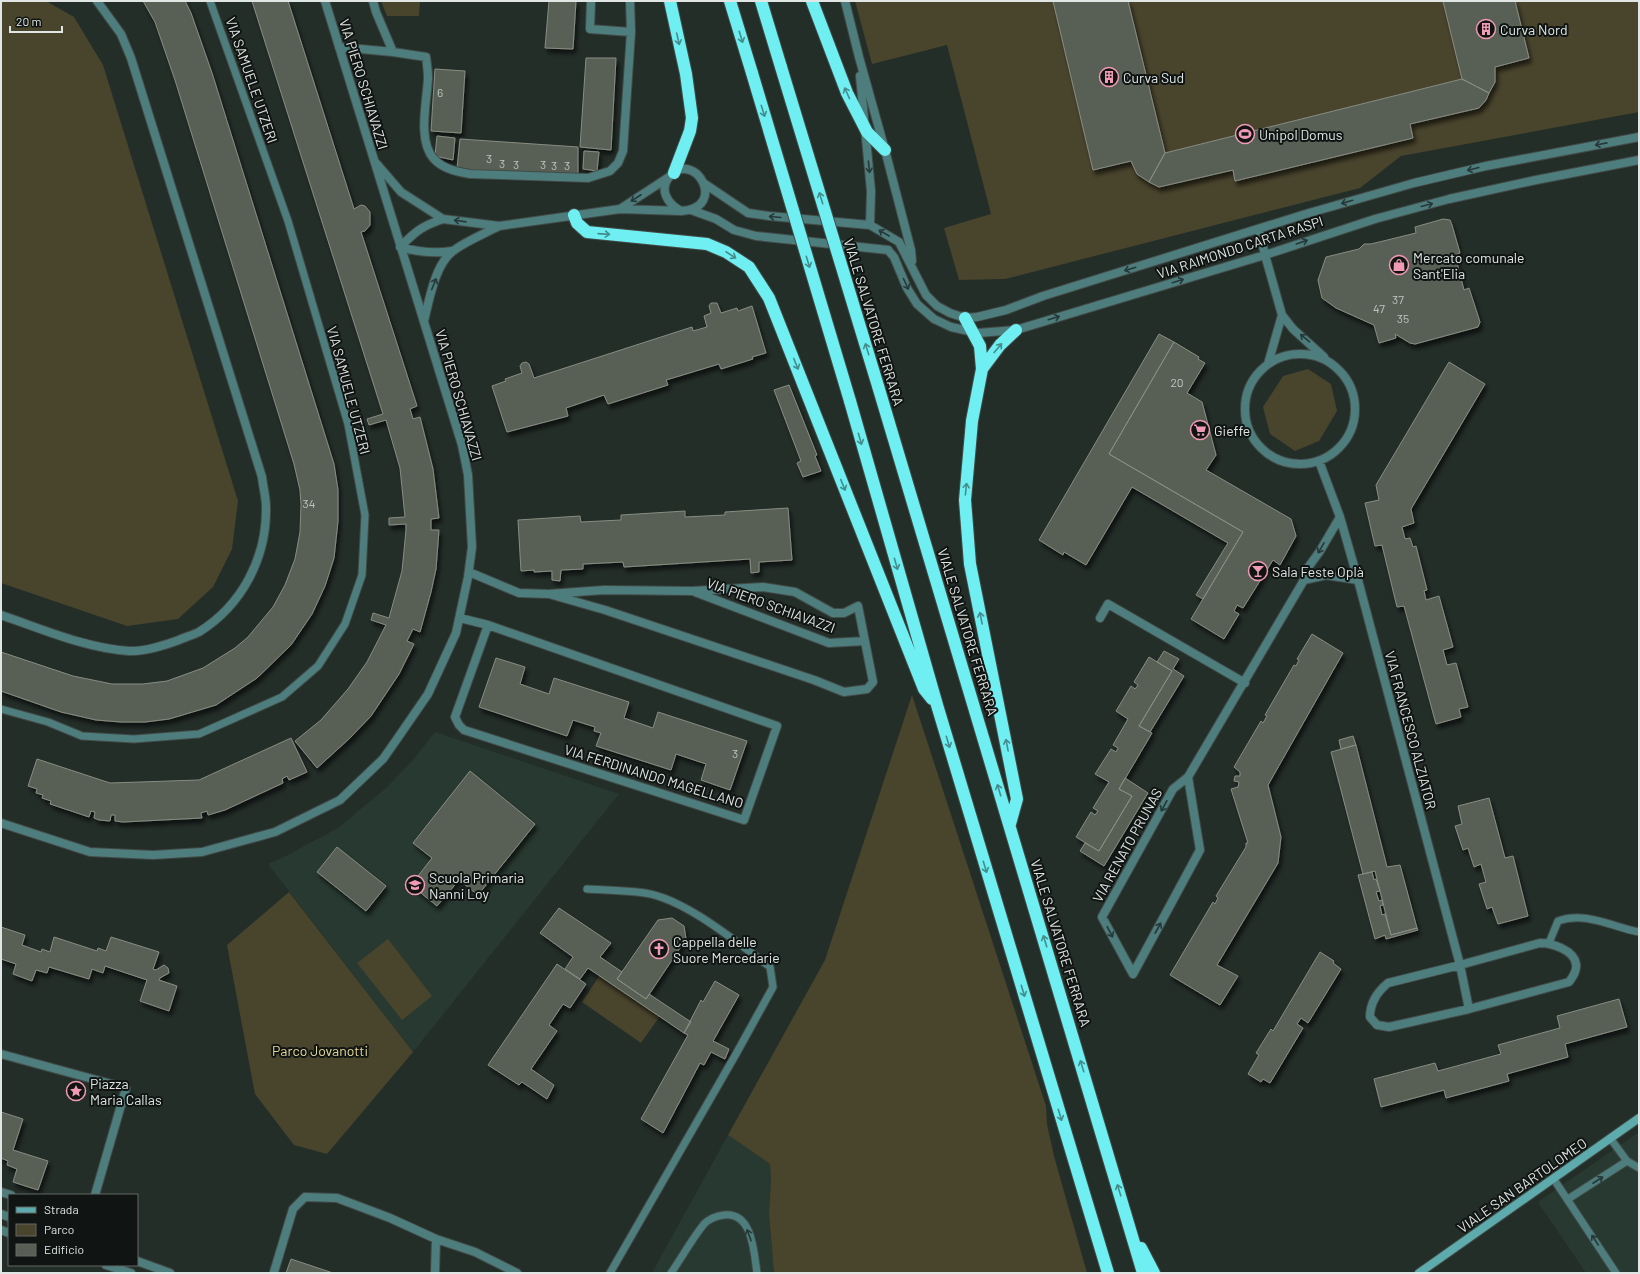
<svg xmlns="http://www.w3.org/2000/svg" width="1640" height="1274" viewBox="0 0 1640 1274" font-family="Barlow,sans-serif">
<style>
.built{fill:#283931}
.green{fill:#49442c}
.building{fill:#595e54;stroke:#878d83;filter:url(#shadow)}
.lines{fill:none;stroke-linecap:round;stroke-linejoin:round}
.lane-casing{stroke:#424b47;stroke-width:9}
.street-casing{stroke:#424b47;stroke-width:10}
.secondary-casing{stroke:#424b47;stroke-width:10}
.highway-casing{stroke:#424b47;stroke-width:14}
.lane{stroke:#4e7d7d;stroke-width:7}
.street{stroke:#4e7d7d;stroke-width:8}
.secondary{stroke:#5dabac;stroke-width:8}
.highway{stroke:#6feff1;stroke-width:12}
.highway-bridge-casing{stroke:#424b47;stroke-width:14;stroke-linecap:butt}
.highway-bridge{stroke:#6feff1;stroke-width:12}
.oneway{stroke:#448d8d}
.oneway2{stroke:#263938}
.labels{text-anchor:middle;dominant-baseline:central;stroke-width:4;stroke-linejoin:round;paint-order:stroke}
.number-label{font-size:12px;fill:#bec4bf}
.poi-label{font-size:14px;fill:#e0e6e3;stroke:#101513;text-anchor:start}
.street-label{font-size:14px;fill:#e0e6e3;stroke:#101513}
.park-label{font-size:14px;fill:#e5d898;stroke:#101513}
</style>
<defs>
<filter id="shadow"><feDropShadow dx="2.5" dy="4.5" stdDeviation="2" flood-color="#0009"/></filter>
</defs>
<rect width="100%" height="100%" fill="#242e29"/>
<!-- built -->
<path class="built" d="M435,732l184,62 -206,258 -145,-188 18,-8 52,-28 49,-41 27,-28z
M1639,1132v141h-53l-48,-71z
M728,1135l42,29 1,14 -2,36 5,59h-122z"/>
<!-- green -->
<path class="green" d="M1,1h45l28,16 29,48 135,436 -6,48 -19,38 -35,32 -51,7 -126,-43z
M381,1h39l-1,15h-32z
M855,1h784v111l-238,44 -41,32 -355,91 -46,1 -15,-52 47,-14 -44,-169 -75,19z
M1308,369l23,15 6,27 -18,30 -24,10 -25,-17 -7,-27 20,-31z
M912,695l134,411 1,18 7,32 33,117h-313l-5,-59 2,-36 -1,-14 -42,-29 97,-175z
M289,892l124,160 -86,102 -33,-9 -39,-51 -28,-149z
M388,939l44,57 -30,24 -45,-57z
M600,975l60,41 -19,27 -59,-41z"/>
<!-- building -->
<path class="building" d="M143,1h42l6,12 21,60 122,391 4,26v31l-4,37 -9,28 -13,28 -21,31 -34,33 -41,27 -47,14 -24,3h-24l-25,-2 -35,-8 -60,-21v-39l72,24 39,8h31l24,-3 36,-13 32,-20 13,-11 25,-30 12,-22 10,-26 5,-27 1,-27 -1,-15 -6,-26 -119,-384 -20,-58z
M252,1h36l66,208 7,-4 4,1 5,6v13l-5,6 -4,1 56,174 -7,3 3,10 7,-2 13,52 6,49 -8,1v11h8l-3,39 -5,23 -11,40 -7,-3 -6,12 7,3 -15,30 -28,42 -21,22 -33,30 -22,-27 26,-21 27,-31 19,-27 19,-37 -15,-5 2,-7 16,5 13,-47 4,-41v-6l-17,1v-7l16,-1 -5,-49 -14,-48 -17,5 -2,-6 16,-5z
M549,1h27l-3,48 -28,-1z
M1053,1h75l37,152 -16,29 -12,-8 -6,-13 -38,9z
M1443,1h72l14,57 -34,9v15l-6,11 -27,-14z
M586,58h30l-5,92 -31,-3z
M435,69l30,2 -4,62 -30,-2z
M1462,79l27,14 -3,7 -7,8 -69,16 3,14 -178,43 -2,-11 -74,17 -10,-5 16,-29z
M437,136l18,2 -2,22 -18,-4z
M460,139l118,8v29l-121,-7z
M584,151l15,1 -2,19 -14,-2z
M1443,219l7,1 2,5 8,28 -5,2 9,35 5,-2 11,34 -2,5 -63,17 -5,-1 -15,-9 1,4 -17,5 -5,-18 -38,-17 -14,-10 -4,-18 8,-23 33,-8 5,-5h7l45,-11 -1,-6z
M711,303h6l4,10 16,-5 1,3 14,-5 14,47 -14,4 1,2 -32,10 -2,-5 -53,16 2,5 -60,19 -4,-9 -38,13 2,8 -61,16 -15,-46 14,-5 -1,-2 17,-6 -2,-7 2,-3 4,-1 3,2 5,14 158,-51 1,4 14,-4 -3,-11 7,-3 -2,-7z
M1159,334l15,8 -65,112 134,78 -40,67 -7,-4 32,-52 -96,-56 -46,78 -22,-13 -1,3 -24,-15z
M1174,342l25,15 -1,2 7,4 -18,30 15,9 14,53 -10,15 85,49 5,17 -16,29 -7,-5 -30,48 -6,-3 -3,6 5,3 -15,25 -33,-20 52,-87 -134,-78z
M1449,362l36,22 -74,125 3,14 -12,4 3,12 5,-1 3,9 3,-1 11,44 -3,1 2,9 13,-4 14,51 -10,3 4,15 9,-2 12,44 -9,2 2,8 -25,7 -32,-118 -7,1 -15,-62 -7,1 -10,-43 14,-3 -3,-15z
M789,385l28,70 -2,1 6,15 -18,6 -6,-14 4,-2 -27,-71z
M788,508l4,52 -33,2v10l-8,1 -1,-14 -126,8 -1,-5 -40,2v5l-22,1 -1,11 -8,-1v-9l-18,1v-2l-13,1 -3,-51 62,-4 1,6 40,-2v-5l64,-4v6l40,-2v-3z
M1312,634l31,19 -75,132 13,52 -3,26 -61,102 21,11 -18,29 -50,-30 43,-73 2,2 3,-6 -2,-2 30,-49v-4h2l-17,-54 7,-2 1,-5 -5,-1 1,-5h5v-4l-6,-5 27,-46 2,2 4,-7 -2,-1 29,-50 2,1 3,-6 -2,-1z
M1164,651l15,8 -6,10 11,7 -34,56 -11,-6 33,-55 -15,-9z
M1149,657l23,14 -33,55 13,7 -33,56 13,7 -33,55 -23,-14 15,-25 4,3 3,-4 -5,-3 16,-26 -14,-8 16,-25 5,3 2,-4 -5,-3 15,-26 -12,-8 15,-25 4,3 3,-4 -4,-3z
M496,658l29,9 -5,17 29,10 5,-16 75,24 -5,16 29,10 5,-16 89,29 -17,49 -29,-10 5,-16 -30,-10 -5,16 -75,-24 5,-13 -7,-2 1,-4 -22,-7 -6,16 -88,-29z
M1353,736l3,9 -15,4 -2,-9z
M291,738l16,34 -18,8 -2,-4 -5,3 1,4 -58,27 -17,5 -1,-4 -6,2 1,5 -79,4 -8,-1v-6h-4l-1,6 -11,-1 -5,-2 1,-6 -4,-1 -2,6 -39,-13 1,-3 -9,-3 1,-3 -7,-2 1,-4 -9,-3 9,-27 73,24 89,-3z
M1356,745l31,122 13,-2 17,63 -26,7 -16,-64 -12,3 -32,-122z
M470,771l65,53 -57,71 -19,-15 -22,26 -26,-21 21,-27 -19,-15z
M1125,778l23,15 -44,73 -24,-15 5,-8 14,8 33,-55 -13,-7z
M1489,798l16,60 8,-2 15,60 -30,8 -6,-17 -5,2 -8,-25 7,-2 -5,-18 -7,3 -6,-19 -5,2 -8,-24 7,-2 -4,-18z
M337,847l49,39 -20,25 -49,-39z
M1372,872l2,8 2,-1 4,12 -4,1 3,9 3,-1 1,5 -3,1 2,9 3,-1 6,21 26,-7 1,2 -32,9 -1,-4 -10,4 -17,-64z
M559,908l52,35 -11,14 22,15 -5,7 29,20 3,-5 42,28 -7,11 -96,-65 -8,11 -15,-10 8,-12 -33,-24z
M672,918l12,8 2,13 -40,60 -29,-20 41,-59z
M1,927l24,8 -3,10 19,7 1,-3 8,3 4,-15 43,14 1,-3 8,3 5,-14 48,15 -6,17 3,1 8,-5 4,3 1,5 -9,5 -1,2 18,6 -8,25 -29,-10 7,-21 -42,-14 -2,7 -11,-4 -3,10 -40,-12 -2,6 -11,-3 -4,11 -19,-7 3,-10 -15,-5z
M1320,952l14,9 -1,2 8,6 -33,54 -7,-5 -4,6 6,4 -33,55 -7,-4 -2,3 -13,-8 11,-19 -3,-2 15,-24 2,2z
M557,964l29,20 -16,24 -7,-4 -14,21 8,6 -26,38 23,16 -7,14 -25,-17 -3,3 -31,-20z
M715,981l24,14 -26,46 16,8 -4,10 -14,-7 -7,13 -4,-2 -37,70 -22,-14 47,-84 -4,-2 17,-33 2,2z
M1619,999l8,28 -62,17 3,13 -61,17 2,7 -63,17 -2,-8 -63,17 -7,-28 61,-16 3,8 63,-17 -3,-9 62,-17 -3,-12z
M1,1112l22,7 -10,31 35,11 -10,29 -25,-8 4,-13 -10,-4 1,-4 -7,-3z
M291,1259l42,14h-47z"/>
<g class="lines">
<!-- lane casing -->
<g class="lane-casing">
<path id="lane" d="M1,709l47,13 34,14 52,3 65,-5 83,-37 36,-31 27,-42 17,-49 3,-60 -17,-91 -60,-203 -78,-220
M587,889c19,1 39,1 58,4 40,6 93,50 125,74l3,20 -37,67 -126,219
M1549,943l9,-22c28,-10 54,6 81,11
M1610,1138l17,23 12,7
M1553,1178l63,95
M1568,1199l59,-38
M671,1273c11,-16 21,-34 33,-49 6,-6 12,-8 20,-9 29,-3 30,38 33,58"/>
</g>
<!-- street casing -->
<g class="street-casing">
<path id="street" d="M373,1l3,11 17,40
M630,1l1,31
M845,1l14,56 26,93 26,100 1,11
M339,47l54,5 33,5c1,7 2,14 2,21 -1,23 -11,63 6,81 9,10 24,13 36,15l118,4 22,-7 8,-8 5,-12 8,-119 -41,-3 1,-28
M860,76l11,115 -1,34
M376,163l25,29 42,27 56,7 121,-17
M669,177l-49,32 61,2c48,-3 14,-62 -11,-35 -12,14 -2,28 11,35
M705,184l43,29 21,3 101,9 29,17 27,53 11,11 13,7 15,5 12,-1 29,-7 37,-14 266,-83 105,-30 72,-17 153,-29
M691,210l25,9 18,11 22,6 132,14
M1259,229l6,26 17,60 -14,49
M400,247c18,5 33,7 52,4
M400,247c16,-16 22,-21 43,-28
M888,250l6,7 13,31 10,16 17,15 17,8 27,6 38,-3 249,-75 110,-36 74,-20 87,-19 103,-20
M1282,315l11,14 31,28
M424,321c5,-20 11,-57 29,-70 13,-10 31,-17 46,-25
M1245 409a55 55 0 1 1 110 0a55 55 0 1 1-110 0Z
M1319,461l21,56 18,63 102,385 9,44
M469,572l50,21 30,1 55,-4 88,1 71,-4 32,5 38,21h11l14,-7 15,76 -6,7 -23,3 -30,-12 -209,-70 -56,-16
M1304,580l22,-5 32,5
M695,592l134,51 36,-2
M1,615c41,14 84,33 128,36 14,1 37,-6 50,-11 6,-3 14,-5 20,-8 43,-27 68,-74 67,-125 0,-10 -3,-20 -4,-30l-131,-419 -10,-24 -24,-33
M460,618l28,7 289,101 -33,94 -280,-90 -5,-5 -4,-8 33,-92
M1100,618l8,-14 137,79
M1,823l89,29 63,3 49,-3 73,-20 65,-32 43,-41 14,-20 31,-45 28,-61 12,-56 4,-30 -4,-72 -6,-30 -137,-444
M1540,943c12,0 34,7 36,21 1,6 -3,13 -7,18l-100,27 -80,18 -12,-2 -7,-8c0,-15 7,-25 18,-34l72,-18z
M1133,974l-31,-57 71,-128 15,-12 116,-197 3,-11 13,-18 20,-34
M1133,974l67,-124 -12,-73
M1,1054l125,34 -31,107
M1,1192l10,3
M1,1214l8,3
M1,1230l8,3
M137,1261l33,12
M106,1265l25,8
M274,1272l19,-63 12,-12 32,1 53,20 46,21 39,13 42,21
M435,1273l1,-34"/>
</g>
<!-- secondary casing -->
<g class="secondary-casing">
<path id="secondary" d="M1419,1273l220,-155"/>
</g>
<!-- highway casing -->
<g class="highway-casing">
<path id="highway" d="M670,1l16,73 6,44 -2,13 -16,42
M730,1l22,72
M761,1l20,66
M812,1l35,92 20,39 18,18
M574,215l3,8 10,9 120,12 19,8 23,15 20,31 155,391 8,10
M965,318l15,28 2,23 -10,52 -7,79 5,64 47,235 -7,25
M982,369l18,-24 16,-15
M878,386l265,887
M850,401l87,304 171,568
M1141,1248l13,25"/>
</g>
<!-- lane -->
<use href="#lane" class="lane"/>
<!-- street -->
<use href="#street" class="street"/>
<!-- secondary -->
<use href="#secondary" class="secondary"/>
<!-- highway -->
<use href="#highway" class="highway"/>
<!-- highway-bridge casing -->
<g class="highway-bridge-casing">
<path id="highway-bridge" d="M781,67l97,319
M752,73l98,328"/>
</g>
<!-- highway-bridge -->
<use href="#highway-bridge" class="highway-bridge"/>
</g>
<!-- one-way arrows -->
<defs><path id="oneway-shaft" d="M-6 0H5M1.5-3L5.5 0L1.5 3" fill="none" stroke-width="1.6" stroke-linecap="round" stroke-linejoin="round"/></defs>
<g class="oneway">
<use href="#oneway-shaft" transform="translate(741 37) rotate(73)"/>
<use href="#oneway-shaft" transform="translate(678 39) rotate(77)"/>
<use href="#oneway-shaft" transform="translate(847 93) rotate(-114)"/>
<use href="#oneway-shaft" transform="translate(763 111) rotate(73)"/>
<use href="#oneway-shaft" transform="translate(821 198) rotate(-107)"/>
<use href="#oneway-shaft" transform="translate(604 234) rotate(4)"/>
<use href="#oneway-shaft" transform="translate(731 255) rotate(33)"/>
<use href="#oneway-shaft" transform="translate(808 262) rotate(73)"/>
<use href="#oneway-shaft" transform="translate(998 348) rotate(-50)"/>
<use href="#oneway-shaft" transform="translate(867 349) rotate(-107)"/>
<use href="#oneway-shaft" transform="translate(796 364) rotate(68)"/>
<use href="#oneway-shaft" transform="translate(860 439) rotate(74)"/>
<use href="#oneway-shaft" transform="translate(843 485) rotate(68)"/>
<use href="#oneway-shaft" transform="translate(966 489) rotate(-84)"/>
<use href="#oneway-shaft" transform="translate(896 564) rotate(74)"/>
<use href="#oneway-shaft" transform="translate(981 618) rotate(-101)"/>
<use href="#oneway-shaft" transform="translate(948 742) rotate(73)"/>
<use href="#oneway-shaft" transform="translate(1007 745) rotate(-101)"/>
<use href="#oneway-shaft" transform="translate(999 790) rotate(-107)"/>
<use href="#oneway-shaft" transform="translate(985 867) rotate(73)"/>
<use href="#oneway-shaft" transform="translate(1045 941) rotate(-107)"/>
<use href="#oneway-shaft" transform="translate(1023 991) rotate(73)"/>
<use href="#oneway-shaft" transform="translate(1082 1066) rotate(-107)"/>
<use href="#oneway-shaft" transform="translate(1060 1115) rotate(73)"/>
<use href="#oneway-shaft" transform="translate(1119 1190) rotate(-107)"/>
</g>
<g class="oneway2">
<use href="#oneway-shaft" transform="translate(1601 144) rotate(169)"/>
<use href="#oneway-shaft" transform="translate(869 167) rotate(84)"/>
<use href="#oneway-shaft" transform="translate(1473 169) rotate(166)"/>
<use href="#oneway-shaft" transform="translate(636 198) rotate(147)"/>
<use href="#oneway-shaft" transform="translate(1347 202) rotate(164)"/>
<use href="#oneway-shaft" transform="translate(1427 205) rotate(-15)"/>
<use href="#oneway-shaft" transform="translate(775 217) rotate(-175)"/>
<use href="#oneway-shaft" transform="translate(460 221) rotate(-172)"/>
<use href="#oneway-shaft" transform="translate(884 233) rotate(-150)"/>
<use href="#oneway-shaft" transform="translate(1302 242) rotate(-19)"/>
<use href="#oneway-shaft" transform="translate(1130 269) rotate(163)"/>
<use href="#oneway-shaft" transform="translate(1178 281) rotate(-17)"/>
<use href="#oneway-shaft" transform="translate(434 284) rotate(-68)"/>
<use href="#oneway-shaft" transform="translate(906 284) rotate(65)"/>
<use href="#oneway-shaft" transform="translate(1054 318) rotate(-17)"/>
<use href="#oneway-shaft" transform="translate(1305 338) rotate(-140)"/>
<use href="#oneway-shaft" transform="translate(1321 548) rotate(120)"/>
<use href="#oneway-shaft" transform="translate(1164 806) rotate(119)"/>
<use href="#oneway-shaft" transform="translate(1158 928) rotate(-61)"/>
<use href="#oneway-shaft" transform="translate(1110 932) rotate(62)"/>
<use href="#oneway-shaft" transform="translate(1598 1180) rotate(-33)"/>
<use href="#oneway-shaft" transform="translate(749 1235) rotate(-110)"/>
<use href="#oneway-shaft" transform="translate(1595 1240) rotate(-123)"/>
</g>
<!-- icons -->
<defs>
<g id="building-ring" transform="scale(1)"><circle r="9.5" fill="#101513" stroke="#f09ab5" stroke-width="1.5"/><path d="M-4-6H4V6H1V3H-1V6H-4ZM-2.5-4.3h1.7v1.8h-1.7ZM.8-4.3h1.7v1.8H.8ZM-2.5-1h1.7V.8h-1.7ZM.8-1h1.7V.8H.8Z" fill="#f09ab5"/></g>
<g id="stadium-ring" transform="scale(1)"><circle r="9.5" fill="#101513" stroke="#f09ab5" stroke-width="1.5"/><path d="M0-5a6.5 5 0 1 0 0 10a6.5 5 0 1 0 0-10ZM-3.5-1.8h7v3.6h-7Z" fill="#f09ab5"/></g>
<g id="shop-ring" transform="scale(1)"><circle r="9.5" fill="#101513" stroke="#f09ab5" stroke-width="1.5"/><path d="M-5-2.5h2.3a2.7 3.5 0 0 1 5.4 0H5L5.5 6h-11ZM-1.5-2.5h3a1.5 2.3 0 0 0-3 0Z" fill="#f09ab5"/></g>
<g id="supermarket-ring" transform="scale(1)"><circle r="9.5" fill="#101513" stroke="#f09ab5" stroke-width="1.5"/><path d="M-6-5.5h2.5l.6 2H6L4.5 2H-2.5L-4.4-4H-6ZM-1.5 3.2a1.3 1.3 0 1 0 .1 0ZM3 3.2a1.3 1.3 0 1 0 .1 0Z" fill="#f09ab5"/></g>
<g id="bar-ring" transform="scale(1)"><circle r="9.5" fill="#101513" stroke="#f09ab5" stroke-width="1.5"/><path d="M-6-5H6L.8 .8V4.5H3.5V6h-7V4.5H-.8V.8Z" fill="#f09ab5"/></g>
<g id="school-ring" transform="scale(1)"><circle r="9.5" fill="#101513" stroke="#f09ab5" stroke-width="1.5"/><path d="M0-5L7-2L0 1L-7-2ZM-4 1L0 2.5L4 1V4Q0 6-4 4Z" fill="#f09ab5"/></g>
<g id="church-ring" transform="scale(1)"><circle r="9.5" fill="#101513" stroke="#f09ab5" stroke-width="1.5"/><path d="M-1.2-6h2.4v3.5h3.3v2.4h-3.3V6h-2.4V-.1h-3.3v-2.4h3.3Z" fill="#f09ab5"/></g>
<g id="sight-ring" transform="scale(1)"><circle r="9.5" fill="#101513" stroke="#f09ab5" stroke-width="1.5"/><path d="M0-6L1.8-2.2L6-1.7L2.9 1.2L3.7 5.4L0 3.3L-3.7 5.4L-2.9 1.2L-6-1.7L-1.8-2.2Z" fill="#f09ab5"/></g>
</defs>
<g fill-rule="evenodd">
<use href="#building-ring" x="1486" y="29"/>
<use href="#building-ring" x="1109" y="77"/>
<use href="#stadium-ring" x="1245" y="134"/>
<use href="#shop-ring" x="1399" y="265"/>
<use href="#supermarket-ring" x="1200" y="430"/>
<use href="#bar-ring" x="1258" y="571"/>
<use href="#school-ring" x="415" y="885"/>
<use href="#church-ring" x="659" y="949"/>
<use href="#sight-ring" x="76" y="1091"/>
</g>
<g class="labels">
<!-- number labels -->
<g class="number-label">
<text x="440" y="92">6</text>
<text x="489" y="158">3</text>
<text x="502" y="163">3</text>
<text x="516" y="164">3</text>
<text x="543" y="164">3</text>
<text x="554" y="165">3</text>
<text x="567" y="165">3</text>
<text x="1398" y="299">37</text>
<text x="1379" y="308">47</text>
<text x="1403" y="318">35</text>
<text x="1177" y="382">20</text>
<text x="309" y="503">34</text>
<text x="735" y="753">3</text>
</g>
<!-- poi labels -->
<g class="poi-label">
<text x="1500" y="29">Curva Nord</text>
<text x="1123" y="77">Curva Sud</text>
<text x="1259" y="134">Unipol Domus</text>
<text x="1413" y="257">Mercato comunale<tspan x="1413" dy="16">Sant'Elia</tspan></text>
<text x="1214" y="430">Gieffe</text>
<text x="1272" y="571">Sala Feste Oplà</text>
<text x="429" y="877">Scuola Primaria<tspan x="429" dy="16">Nanni Loy</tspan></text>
<text x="673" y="941">Cappella delle<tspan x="673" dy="16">Suore Mercedarie</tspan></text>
<text x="90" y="1083">Piazza<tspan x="90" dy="16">Maria Callas</tspan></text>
</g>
<!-- street labels -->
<g class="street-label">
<text transform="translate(252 80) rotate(71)">VIA SAMUELE UTZERI</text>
<text transform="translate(364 84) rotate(73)">VIA PIERO SCHIAVAZZI</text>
<text transform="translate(1240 247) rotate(-18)">VIA RAIMONDO CARTA RASPI</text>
<text transform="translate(874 322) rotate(73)">VIALE SALVATORE FERRARA</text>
<text transform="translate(349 390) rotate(75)">VIA SAMUELE UTZERI</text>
<text transform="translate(459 395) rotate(74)">VIA PIERO SCHIAVAZZI</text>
<text transform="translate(771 605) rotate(20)">VIA PIERO SCHIAVAZZI</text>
<text transform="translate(968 632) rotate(73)">VIALE SALVATORE FERRARA</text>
<text transform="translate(1411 730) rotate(75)">VIA FRANCESCO ALZIATOR</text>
<text transform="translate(654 776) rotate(17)">VIA FERDINANDO MAGELLANO</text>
<text transform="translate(1127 845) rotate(-61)">VIA RENATO PRUNAS</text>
<text transform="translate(1061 943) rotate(73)">VIALE SALVATORE FERRARA</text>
<text transform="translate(1522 1185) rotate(-35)">VIALE SAN BARTOLOMEO</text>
</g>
<!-- park labels -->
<g class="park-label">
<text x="320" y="1050">Parco Jovanotti</text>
</g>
</g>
<!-- border -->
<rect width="1640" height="1274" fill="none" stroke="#e0e6e3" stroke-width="4"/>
<!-- legend -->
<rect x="8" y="1194" width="130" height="72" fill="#101513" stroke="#636966"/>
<rect x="16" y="1207" width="20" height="6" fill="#5dabac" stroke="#636966"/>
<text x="44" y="1214" font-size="12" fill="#e0e6e3">Strada</text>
<rect x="16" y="1224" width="20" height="12" fill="#49442c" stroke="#636966"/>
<text x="44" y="1234" font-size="12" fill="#e0e6e3">Parco</text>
<rect x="16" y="1244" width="20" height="12" fill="#595e54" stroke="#636966"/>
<text x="44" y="1254" font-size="12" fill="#e0e6e3">Edificio</text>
<!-- scale -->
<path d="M10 26v6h52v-6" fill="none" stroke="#e0e6e3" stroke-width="2"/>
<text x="16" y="26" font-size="12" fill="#e0e6e3" stroke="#101513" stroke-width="3" paint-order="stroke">20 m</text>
</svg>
